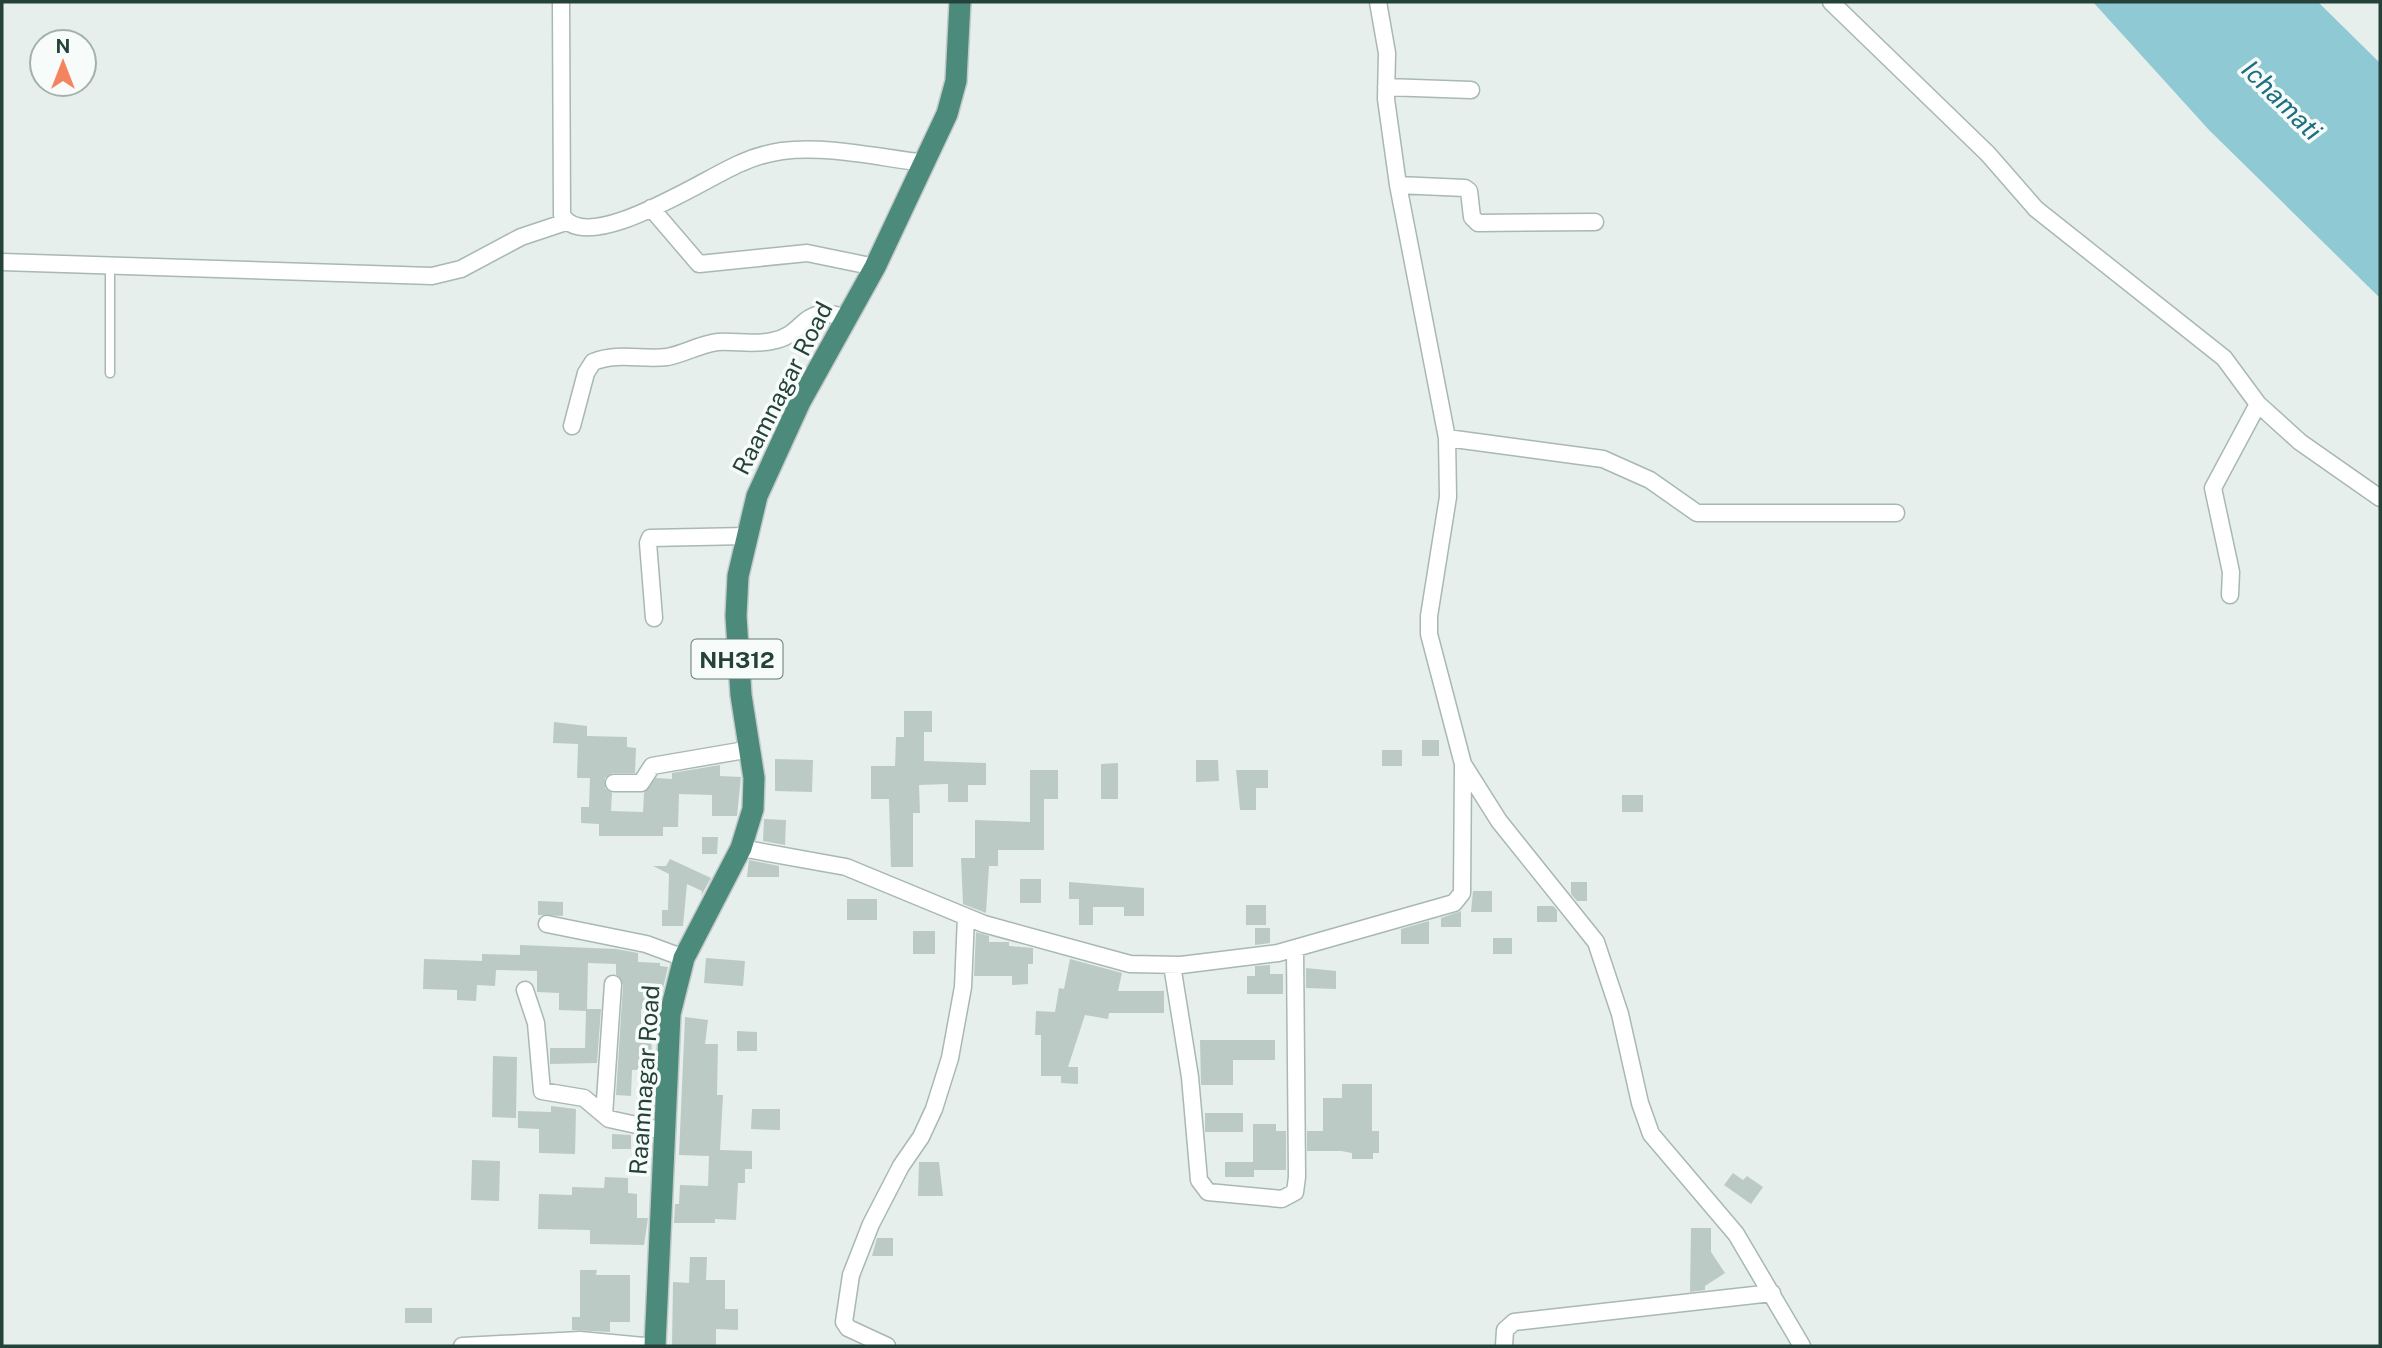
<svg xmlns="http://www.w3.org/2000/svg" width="2382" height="1348" viewBox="0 0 2382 1348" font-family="'Public Sans',sans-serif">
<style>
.water{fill:#8ec9d4}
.building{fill:#bbcac4}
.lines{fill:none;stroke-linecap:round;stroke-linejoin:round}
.service-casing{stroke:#a8b8b2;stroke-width:11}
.minor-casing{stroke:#a8b8b2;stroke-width:19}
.trunk-casing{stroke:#c2cac8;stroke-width:24}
.service{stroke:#fff;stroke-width:8}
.minor{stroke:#fff;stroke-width:16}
.trunk{stroke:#4c8a7c;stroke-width:21}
.labels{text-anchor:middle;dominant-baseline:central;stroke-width:7;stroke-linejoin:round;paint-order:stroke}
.shield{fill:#f7fbf9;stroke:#637a73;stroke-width:2}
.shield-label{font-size:23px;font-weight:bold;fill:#24423a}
.street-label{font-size:24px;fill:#24423a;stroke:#f7fbf9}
.water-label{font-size:26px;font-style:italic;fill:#1c6f80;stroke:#f7fbf9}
</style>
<rect width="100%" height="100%" fill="#e6efeb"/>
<!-- water -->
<path class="water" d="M2093,2h225l62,61v235l-171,-168z"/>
<!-- building -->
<path class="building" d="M904,711h28v21h-8v29l62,2v22h-18v17h-20v-18l-29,1 1,28h-7v54h-22l-2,-68h-18v-33h24l1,-29h8z
M554,722l33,4v10l40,1v10l9,1 -1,25h-22l-8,5v10l7,5 -1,18 32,1 1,-19 12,-15 16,1v-6l48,-8v11l21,1 -4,39h-25v-21l-33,-1 -1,33h-15v9h-64v-12l-18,-1v-16h8l1,-29h-13l1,-34 -25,-1z
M1422,740h17v16h-17z
M1382,750h20v16h-20z
M775,759l38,1 -1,32 -37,-1z
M1196,760h22l1,21 -23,1z
M1118,763v36h-17v-35z
M1030,770h28v29h-14v51h-46v16h-9l-3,47 -23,-9 -2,-46h14v-38l55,2z
M1236,770h32v18h-12v22h-16z
M1622,795h21v17h-21z
M764,819l22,1 -1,25 -22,-4z
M702,837h16l-1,17h-15z
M670,859l41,19 -10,18 1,-5 -15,-7 -4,42h-21v-16h6l1,-36 -16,-8h13z
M749,860l30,6v11h-32z
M1020,879h21v24h-21z
M1069,882l75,6v28h-20v-9h-31v18h-14v-26h-10z
M1571,882h16v19h-10l-6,-7z
M1473,891h19v21h-21z
M847,899h30v21h-30z
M538,901l25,1v14l-25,-1z
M1246,905h20v20h-20z
M1537,906h16l4,4v12h-20z
M1461,911v16h-20v-9z
M1429,921v23h-28v-15z
M1255,928h15v15l-15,2z
M913,931h22v23h-22z
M976,932l13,4v6h20v4l24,2v16h-5v20l-16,1v-9h-38z
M1493,938h19v16h-19z
M520,945l96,4 22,4v9l22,1v3l8,1 -10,43 -17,-1v31h10l3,30h-22l-1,26 -15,-1 7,-110 -7,-11v-10l-28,-1 -1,46h14l-4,54 -47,1v-16h35l1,-37 -27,-1v-17l-22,-1v-21l-41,-1 -1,16 -18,-1 -1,16 -19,-1v-10l-34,-1 1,-30 58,2v-7l38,1z
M706,958l39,3 -2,25 -39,-3z
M1070,959l52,14 -4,18h46v22h-55l-1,6 -23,-4 -17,52h10v17l-17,-1v-7h-20v-41h-6l1,-24 19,1 4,-24 5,1z
M1270,965v9h13v20h-36v-18h8v-10z
M1306,968l30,3v18l-30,-1z
M685,1017l23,3 -3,24h13l-1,51h6l-3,55 32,1v18h-7v14h-7l-2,37 -21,-1v4h-41l1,-19h4l1,-19 28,1 1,-30 -30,-1z
M737,1031l20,1v19h-20z
M1200,1040h75v20h-42v25h-32z
M493,1056l24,1 -1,61 -24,-1z
M1342,1084h30v47h7v22h-6v6h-21v-6l-11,-2h-34v-20h16v-33h19z
M551,1106l25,3 -1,45 -36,-1v-24l-21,-1v-17l33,1z
M752,1109h28v21l-29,-1z
M1205,1113h38v19h-38z
M1253,1124h23v7h10v39h-32v7h-29v-15h28z
M612,1134l19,1v14h-19z
M472,1160l28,1 -1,40 -28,-1z
M919,1162h20l4,34h-25z
M1733,1173l10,7 4,-4 16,11 -12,17 -27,-19z
M605,1177l23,1v15l9,1v24h11l-4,27 -54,-1v-14l-52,-1 1,-35 33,1v-8l32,1z
M1691,1228h20v24l14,21 -20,13v4l-15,2z
M877,1238h16v18h-21z
M690,1257h17l-1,23h19v29h13v21l-22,-1v17h-44l1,-64 16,1z
M580,1270h17l-1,5h34v47h-20v10l-38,-2v-13h8z
M405,1308h27v15h-27z"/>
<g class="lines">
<!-- service casing -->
<g class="service-casing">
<path id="service" d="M110,265v108"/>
</g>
<!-- minor casing -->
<g class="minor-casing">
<path id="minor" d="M561,2l1,213c25,43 146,-39 179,-52 13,-6 27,-10 41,-12 46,-6 98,7 144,12
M1378,2l9,51 -1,46 12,86 49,253 1,59 -19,119v18l34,130 36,57 97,121 24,72 20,89 11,31 85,100 66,112
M1831,2l157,152 48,55 188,149 34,46 42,38 80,56
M1386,87l85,3
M1398,185l67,3 4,3 3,26 6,6 117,-1
M651,208l48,56 108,-11 68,14
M2,262l430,14 29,-7 60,-32 45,-15
M572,426l14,-53 7,-11c25,-10 48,-2 74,-5 17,-3 33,-13 51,-15 18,-1 36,3 54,-1 37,-7 26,-38 76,-23
M1447,438l156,21 47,21 47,33h199
M2230,595l1,-23 -18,-84 45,-84
M654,618l-6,-75 2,-5 96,-2
M614,783h27l11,-17 99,-17
M741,848l105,19 138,57 146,40 51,1 97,-12 176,-50 8,-10 1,-127
M547,924l99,20 38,14
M1172,965l18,112 9,103 9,12 74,7 13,-7 2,-15 -2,-228
M525,990l11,33 6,68 42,7 25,21 55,12
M604,1115l9,-131
M462,1346l118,-6 64,6
M887,1346l-39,-18 -4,-6 7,-47 20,-51 30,-58 20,-29 13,-28 16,-51 13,-71 3,-70
M1504,1346l1,-16 9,-8 258,-29"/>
</g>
<!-- trunk casing -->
<g class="trunk-casing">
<path id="trunk" d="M655,1346l15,-332 14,-56 57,-110 12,-39 1,-31 -13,-83 -5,-79 2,-40 19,-80 43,-94 75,-135 72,-153 9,-33 4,-79"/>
</g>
<!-- service -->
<use href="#service" class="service"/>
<!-- minor -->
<use href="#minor" class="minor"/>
<!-- trunk -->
<use href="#trunk" class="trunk"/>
</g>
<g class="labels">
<!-- shield labels -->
<rect class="shield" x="691.5" y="639.5" width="91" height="39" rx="5"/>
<g class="shield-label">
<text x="737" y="659">NH312</text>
</g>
<!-- street labels -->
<g class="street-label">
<text transform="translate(782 388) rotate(-63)">Raamnagar Road</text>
<text transform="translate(644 1080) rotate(-86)">Raamnagar Road</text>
</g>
<!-- water labels -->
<g class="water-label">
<text transform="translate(2282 100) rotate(45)">Ichamati</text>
</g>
</g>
<!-- border -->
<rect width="2382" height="1348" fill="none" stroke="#24423a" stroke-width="7"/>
<!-- north arrow -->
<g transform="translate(63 63)"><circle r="33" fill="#f7fbf9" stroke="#a3b1ad" stroke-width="2"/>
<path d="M0-5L12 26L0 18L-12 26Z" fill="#f4845f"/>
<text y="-10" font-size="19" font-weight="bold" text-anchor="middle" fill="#24423a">N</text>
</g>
</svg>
